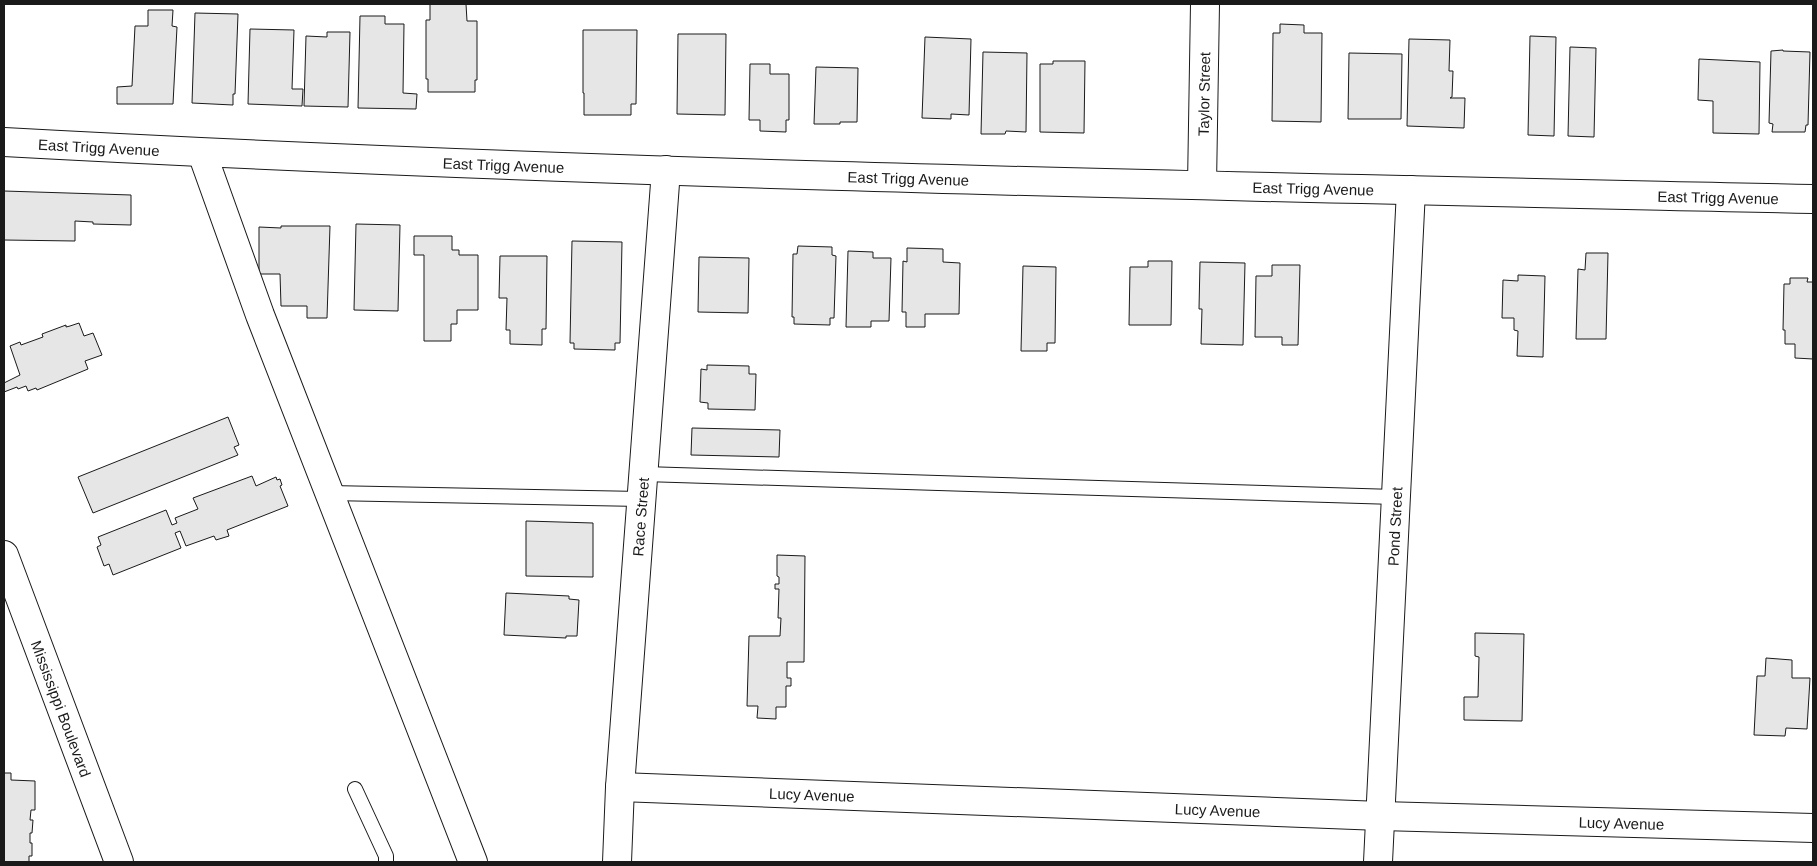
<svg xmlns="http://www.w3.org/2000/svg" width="1817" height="866" viewBox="0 0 1817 866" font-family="Arial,sans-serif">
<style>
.building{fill:#e6e6e6;stroke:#1a1a1a}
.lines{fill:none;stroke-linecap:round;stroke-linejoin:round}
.lane-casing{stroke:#1a1a1a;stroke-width:16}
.street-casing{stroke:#1a1a1a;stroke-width:30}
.secondary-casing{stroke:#1a1a1a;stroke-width:30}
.lane{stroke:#fff;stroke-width:14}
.street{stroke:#fff;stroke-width:28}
.secondary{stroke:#fff;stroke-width:28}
.labels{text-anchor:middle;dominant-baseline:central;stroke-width:4;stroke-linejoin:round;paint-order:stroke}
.street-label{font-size:15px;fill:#1a1a1a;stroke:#fff}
</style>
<rect width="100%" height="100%" fill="#fff"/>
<!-- building -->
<path class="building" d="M430,4h36l1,17h10v59h-2v12h-47v-13h-2v-59h4z
M148,10h25l-1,16 5,1 -4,77h-56v-17l15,-1 3,-60h13z
M195,13l43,1 -3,80h-2v11l-41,-2z
M360,16h25v8h19l-1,69 14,1 -1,15 -58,-1z
M1280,24l24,1v8h18l-1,89 -49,-1 1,-88h7z
M250,29l44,1 -2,59h11l-1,17 -54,-2z
M583,30h54l-1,74h-5v11h-47v-22h-1z
M327,32h23l-2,75 -44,-1 2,-70 21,1z
M678,34h48l-1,81 -48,-1z
M1530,36l26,1 -2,99 -26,-1z
M925,37l46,2 -2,76 -18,-1v5l-29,-1z
M1409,39l41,1 -1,31h4l-1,26 -2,1h15l-1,30 -57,-2z
M1570,47l26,1 -2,89 -26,-1z
M1783,50v1l27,1 -2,73h-2l-1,7h-33l1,-8 -4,-1 2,-72z
M983,52l44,1 -1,79 -20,-1 -1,3h-24z
M1349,53l53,1 -1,65h-53z
M1699,59l61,3 -1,72 -46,-1v-32l-15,-1z
M1053,61h32l-1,72 -44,-1v-68h13z
M750,64h20v10h19v46h-3v12l-26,-1v-11h-11z
M816,67l42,1 -1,54h-17v2h-26z
M4,191l127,4v30l-38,-1v-2l-18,-1v20l-71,-1z
M356,224l44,1 -2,86 -44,-1z
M281,226h49l-3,92h-20v-12h-26l-1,-32h-21v-47l22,1z
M414,236h38v14h7v5h19v55h-21v14h-6v17h-27v-86h-10z
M572,241l50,1 -2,101h-5v7l-41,-1v-6h-4z
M798,246l34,1v8l4,1 -2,62h-4v7l-36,-1v-7h-2l1,-63h4z
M907,248l36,1v13l17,1 -1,51h-34v13h-19v-15h-4l1,-51 4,1z
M848,251l25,1v6h18l-2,63h-18v6h-25z
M1586,253h22l-2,86h-30l2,-70 7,1z
M500,256h47l-1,73h-4v16l-32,-1v-14h-4l1,-32h-8z
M699,257l50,1 -1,55 -50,-1z
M1148,261h24l-1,64h-42l1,-58h18z
M1200,262l45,1 -2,82 -42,-1 1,-35h-3z
M1272,265h28l-2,80h-16v-8h-27l1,-61h16z
M1023,266l33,1 -1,76h-8v8h-26z
M1518,275l27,1 -2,81 -26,-1 1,-25 -4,-1v-12h-12l1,-38 15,1z
M1790,278h18l-1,4h6v77l-18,-1v-14h-10v-14h-2l1,-46h6z
M79,323l5,13 9,-3 9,22 -17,6 3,8 -51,21 -1,-2 -8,3 -2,-5 -8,3 -1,-2 -13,5v-9l16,-8 -10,-29 10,-4 1,3 22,-8 -1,-3 24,-9v2l4,-1z
M707,365l42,1v8h7l-1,36 -47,-1v-6l-8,-1 1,-33 6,1z
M228,417l11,28 -5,2 4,8 -145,58 -15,-36z
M692,428l88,2 -1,27 -88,-2z
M252,476l4,10 20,-9 1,3 3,-1 2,6 -2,1 8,20 -61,24 2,6 -13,4 -2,-4 -28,10 -6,-15 -5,2 6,15 -68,27 -4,-11 -5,2 -7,-19 4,-2 -3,-8 68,-27 6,15 5,-2 -2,-5 23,-9 -5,-11z
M526,521l67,2v54l-67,-1z
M777,555l28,1 -1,106h-17v16h4v8h-5v21h-10v12l-19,-1 1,-12h-11l2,-70h31l1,-18h-3l1,-29h-4v-5h4v-7l-2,-1z
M506,593l63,3v3l10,1 -2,36h-11v2l-62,-3z
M1475,633l49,1 -2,87 -58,-1v-23h14l1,-40 -4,-1z
M1766,658l26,2v18h18l-3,51 -21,-1 -1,8 -31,-1 3,-59h8z
M4,773h7v7l24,1v29h-4l-1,10h3l-1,13h-2v10h2v13h-3v6h-25z"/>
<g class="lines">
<!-- lane casing -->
<g class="lane-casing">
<path id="lane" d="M644,474l751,23
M329,493l312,6
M355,789l31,67v6"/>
</g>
<!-- street casing -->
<g class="street-casing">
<g id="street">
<path d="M202,153l58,162 213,547"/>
<path id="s1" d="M1202,185l3,-181"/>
<path id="s2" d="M620,787l761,29 432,12"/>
<path id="s3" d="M617,862l3,-75 46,-617"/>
<path id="s4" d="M1378,862l33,-672"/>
</g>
</g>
<!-- secondary casing -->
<g class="secondary-casing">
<g id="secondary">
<path id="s5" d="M4,142c602,33 1206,44 1809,57"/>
<path id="s6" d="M4,555l115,307"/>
</g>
</g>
<!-- lane -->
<use href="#lane" class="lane"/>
<!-- street -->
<use href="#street" class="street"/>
<!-- secondary -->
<use href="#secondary" class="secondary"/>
</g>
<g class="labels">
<!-- street labels -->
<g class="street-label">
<text stroke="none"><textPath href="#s1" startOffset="91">Taylor Street</textPath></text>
<text stroke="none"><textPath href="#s5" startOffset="95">East Trigg Avenue</textPath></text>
<text stroke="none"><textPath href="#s5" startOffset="500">East Trigg Avenue</textPath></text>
<text stroke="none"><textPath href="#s5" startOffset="905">East Trigg Avenue</textPath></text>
<text stroke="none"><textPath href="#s5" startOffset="1310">East Trigg Avenue</textPath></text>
<text stroke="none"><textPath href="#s5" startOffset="1715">East Trigg Avenue</textPath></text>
<text stroke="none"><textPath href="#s3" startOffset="346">Race Street</textPath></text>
<text stroke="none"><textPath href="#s4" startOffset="336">Pond Street</textPath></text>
<text stroke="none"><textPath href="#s6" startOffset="164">Mississippi Boulevard</textPath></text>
<text stroke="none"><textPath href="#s2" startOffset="192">Lucy Avenue</textPath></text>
<text stroke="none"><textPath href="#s2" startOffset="598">Lucy Avenue</textPath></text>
<text stroke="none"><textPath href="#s2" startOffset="1002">Lucy Avenue</textPath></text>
</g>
</g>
<!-- border -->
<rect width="1817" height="866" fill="none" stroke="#1a1a1a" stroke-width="10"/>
</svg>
